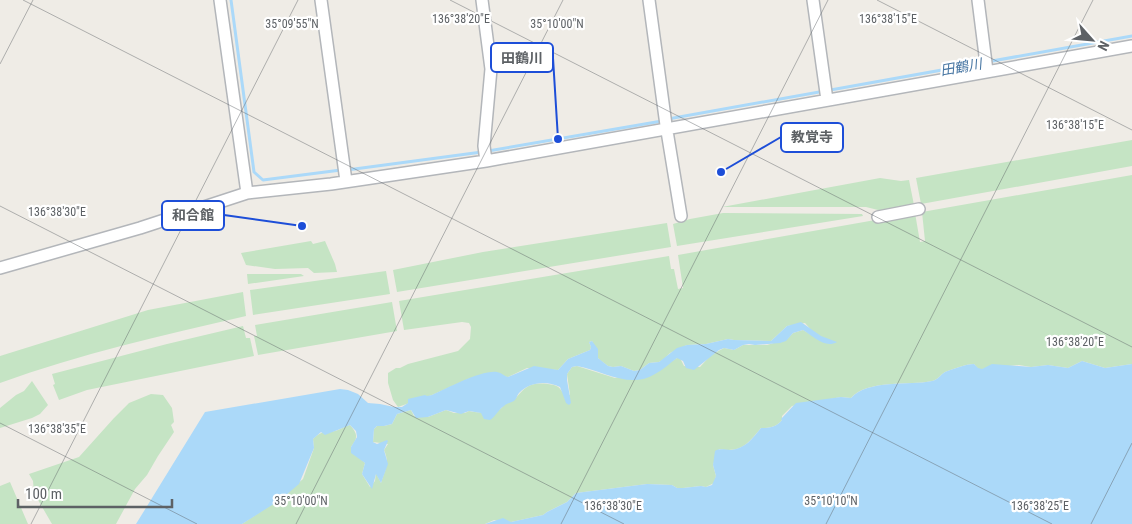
<svg xmlns="http://www.w3.org/2000/svg" width="1132" height="524" viewBox="0 0 1132 524" font-family="'Roboto Condensed','Noto Sans JP',sans-serif">
<style>
.green{fill:#c5e4c4}
.water{fill:#abd9f9}
.lines{fill:none;stroke-linecap:round;stroke-linejoin:round}
.stream{stroke:#abd9f9;stroke-width:3}
.minor-casing{stroke:#b3b6ba;stroke-width:14}
.minor{stroke:#fff;stroke-width:11}
.ticks{fill:none;stroke:#5d6165;stroke-width:1;stroke-opacity:0.45}
.labels{text-anchor:middle;dominant-baseline:central;stroke-width:4.5;stroke-linejoin:round;paint-order:stroke}
.water-label{font-size:14px;font-style:italic;fill:#4675a2;stroke:#fff}
.ticks-label{font-size:12px;text-anchor:middle;fill:#5d6165;stroke:#fff;stroke-width:4.5;stroke-linejoin:round;paint-order:stroke}
.leader{fill:none;stroke:#1d4ed8;stroke-width:2}
.callout-dot{fill:#1d4ed8;stroke:#fff;stroke-width:2}
.callout{fill:#fff;stroke:#1d4ed8;stroke-width:2}
.callout-label{font-size:14px;text-anchor:middle;font-weight:bold;fill:#5d6165}
</style>
<rect width="100%" height="100%" fill="#efece6"/>
<!-- green -->
<path class="green" d="M1132,140v26l-211,38 -5,-26z
M1132,175v189l-27,4 -23,-7 -14,7 -20,-3 -17,2 -12,-2 -37,4h-4l-4,-5c-8,0 -21,5 -29,8 -5,3 -7,8 -13,9 -22,5 -65,-2 -81,17l-10,-1 -49,9 -10,10v4c-5,7 -13,8 -21,8 -13,16 -20,25 -42,21l-6,16 3,11 -2,7 -8,4 -5,-1 -18,2h-6l-5,-3 -25,-1 -71,9 -9,9 -20,10 -4,3 -32,7 -17,-2 -9,4h-243l38,-25 23,-20 11,-31 -1,-9c10,-10 13,-5 25,-9 5,-2 7,-4 12,-5 8,9 8,13 1,22l5,8 9,8 -3,11 8,13 5,-6 1,-8 5,10c4,-14 9,-19 3,-33l4,-6 -15,-2 1,-13 3,-3h7l8,-2 5,-10 14,-4 3,6 14,1 18,-7 8,3h11l4,-2c9,2 22,3 30,-1 3,-2 4,-4 6,-6 3,-2 8,-3 10,-5 11,-13 15,-17 33,-15 8,1 11,2 15,9l7,2 -3,-21 5,-7 5,-1 38,12 54,-15 8,-5h3l4,8 16,1 11,-12 13,-7 10,2 9,-5h24l20,-6 6,-6 10,-3 12,7 10,2 -13,-8 -7,-8 -18,3 -16,15 -37,-1 -6,-1 -22,5 -19,1 -17,8 -6,6 -5,3 -10,1 -9,7 -6,1 -13,-5 -8,1 -5,-1 -8,-6 -2,-2 -3,-11 -3,-6 -3,1 2,5 -1,3 -22,9 -10,11 -31,-2 -19,9 -23,-3 -17,5 -36,16 -34,12 -5,-7 -5,-17v-10l8,-5h4l8,-4 50,-13 12,-12 1,-12 -2,-4 -7,-1 -58,8 -5,-29 270,-45 2,13h3l4,20 5,-1 -5,-33 237,-42 5,29 5,-1 -3,-29z
M880,178l21,3 8,-1 5,25 -32,6 -16,-4h-144z
M723,213l139,1 1,2 -186,30 -4,-22 17,-5z
M667,223l4,24 -274,45 -4,-22 90,-18z
M311,241l2,3 12,-3 10,23 2,8 -23,1 -6,-5 -33,1 -29,-4 -5,-12z
M386,271l4,23 -137,21 -3,-25z
M247,274h54l3,2 -56,8z
M243,292l3,24c-83,19 -166,38 -246,67v-27l148,-46z
M392,302l5,29 -139,24 -4,-19h3l-2,-11z
M243,326l3,12h4l4,18 -167,34 -28,10 -6,-15 2,-1 -3,-10 115,-30z
M32,381l16,24 -8,9 -8,4 -32,10v-20l16,-13 8,-4z
M151,394l12,1 9,13 2,14 -3,3 3,7 -16,24 -11,19 -12,14 -19,35h-64l-18,-31 -1,-12 -4,-7 50,-17 35,-39 15,-15z
M10,482l18,42h-28v-38z"/>
<!-- water -->
<path class="water" d="M801,322l20,14 16,6c-12,7 -24,-6 -34,-12l-10,3 -7,8 -6,2 -25,2 -6,-1 -6,1 -9,5 -10,-2 -5,2 -25,20 -8,-2 -3,-7 -6,-3c-7,5 -14,12 -22,16 -25,16 -53,-4 -78,-8l-5,1 -5,7v6l4,23 -2,2 -3,-2 -6,-16c-14,-7 -31,-5 -41,6 -2,2 -2,5 -4,7 -3,3 -8,3 -11,6 -6,4 -8,10 -14,14l-6,-1 -3,-6 -12,-2 -8,3 -15,-4 -18,7 -12,1 -5,-8 -14,4 -5,10 -8,2h-7l-3,3 -1,13 4,2 10,-4 1,1 -4,9 4,14 -7,19 -5,-9 -4,15 -10,-15 3,-11 -14,-10v-6l6,-10 -1,-6 -6,-6 -25,10 -4,-3 -8,7 1,9 -15,36 -19,16 -38,24h-106l69,-112 135,-23 8,1 10,4 10,9 12,1 14,3h8l6,-4v-4l17,-4 2,1 5,-1c16,-7 49,-25 65,-23 5,1 7,4 11,5l26,-11 24,4 10,-11 22,-9 1,-3 -2,-5 3,-1 6,8v9l10,8 5,1 8,-1 13,5 6,-1 9,-7 10,-1 18,-14 10,-3 19,-1 22,-5 6,1 37,1 16,-15z
M1082,361l23,7 27,-4v160h-647l18,-6 8,4 32,-7 4,-3 20,-10 9,-9 71,-9 25,1 5,3h6l18,-2 5,1 6,-2 4,-9 -3,-11 2,-14c5,-3 10,-1 16,-1 15,-2 21,-11 30,-22 8,0 16,-1 21,-8l-1,-1 15,-16 45,-6 10,1c17,-19 58,-12 81,-17 6,-1 8,-6 13,-9 8,-3 21,-8 29,-8l4,4 4,1 10,-5 39,3 17,-2 20,3z"/>
<g class="lines">
<!-- stream -->
<path class="stream" d="M231,0l23,172 9,8 78,-10
M668,119l464,-83
M488,151l174,-30
M347,170l135,-18"/>
<!-- minor casing -->
<g class="minor-casing">
<path id="minor" d="M220,0l27,193
M321,0l25,181
M482,0l9,69 -7,77 2,15
M649,0l17,125 15,91
M813,0l14,100
M978,0l9,71
M878,217l41,-8
M0,268l140,-40 107,-35 84,-9 155,-23 646,-115"/>
</g>
<!-- minor -->
<use href="#minor" class="minor"/>
</g>
<!-- ticks -->
<path class="ticks" d="M23,0l1029,524M450,0l682,347M877,0l255,130M0,64l33,-64M0,206l624,318M0,423l197,101M31,524l267,-524M296,524l267,-524M561,524l267,-524M826,524l267,-524M1091,524l41,-81"/>
<g class="labels">
<!-- water labels -->
<g class="water-label">
<text transform="translate(961 67) rotate(-10)">田鶴川</text>
</g>
</g>
<g class="ticks-label">
<text x="888" y="23">136°38'15"E</text>
<text x="461" y="23">136°38'20"E</text>
<text x="292" y="28">35°09'55"N</text>
<text x="557" y="28">35°10'00"N</text>
<text x="1075" y="129">136°38'15"E</text>
<text x="57" y="216">136°38'30"E</text>
<text x="1075" y="346">136°38'20"E</text>
<text x="57" y="433">136°38'35"E</text>
<text x="301" y="505">35°10'00"N</text>
<text x="831" y="505">35°10'10"N</text>
<text x="613" y="510">136°38'30"E</text>
<text x="1040" y="510">136°38'25"E</text>
</g>
<!-- callouts -->
<path class="leader" d="M558 139L553 58M721 172L781 137M302 226L224 215"/>
<g class="callout-dot">
<circle cx="558" cy="139" r="5"/>
<circle cx="721" cy="172" r="5"/>
<circle cx="302" cy="226" r="5"/>
</g>
<g class="callout">
<rect x="491" y="43" width="62" height="29" rx="5"/>
<rect x="781" y="123" width="62" height="29" rx="5"/>
<rect x="162" y="201" width="62" height="29" rx="5"/>
</g>
<g class="callout-label">
<text x="522" y="63">田鶴川</text>
<text x="812" y="142">教覚寺</text>
<text x="193" y="220">和合館</text>
</g>
<!-- north arrow -->
<g transform="translate(1092 40) rotate(117)" stroke="#ffffff" stroke-width="4" paint-order="stroke">
<path d="M0-4L9 19L0 12L-9 19Z" fill="#5d6165"/>
<text y="-8" font-size="14" font-weight="bold" text-anchor="middle" fill="#5d6165">N</text>
</g>
<!-- scale -->
<path d="M18 499v8h154v-8" fill="none" stroke="#5d6165" stroke-width="2.5"/>
<text x="25" y="499" font-size="15" fill="#5d6165" stroke="#ffffff" stroke-width="4" paint-order="stroke">100 m</text>
</svg>
